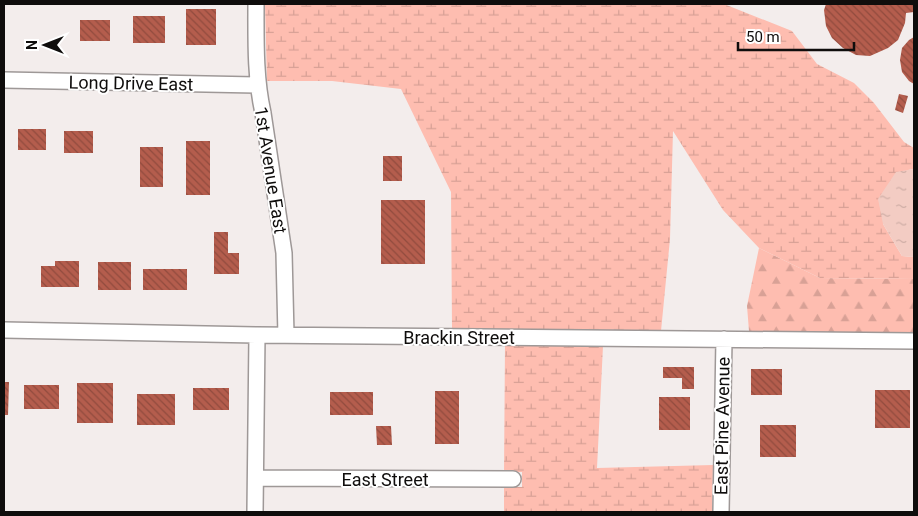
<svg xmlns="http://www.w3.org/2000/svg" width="918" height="516" viewBox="0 0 918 516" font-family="Roboto,sans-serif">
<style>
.forest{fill:url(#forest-firs)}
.wetland{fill:url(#wetland-marsh)}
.water{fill:url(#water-ripples)}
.building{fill:url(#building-back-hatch)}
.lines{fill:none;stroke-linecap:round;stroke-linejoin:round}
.minor-casing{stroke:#9e9897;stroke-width:18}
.minor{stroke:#fff;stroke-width:15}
.labels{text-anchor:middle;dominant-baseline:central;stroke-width:4;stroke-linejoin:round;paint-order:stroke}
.street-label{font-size:18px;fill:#0f0d0c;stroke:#fff}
</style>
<defs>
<pattern id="forest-firs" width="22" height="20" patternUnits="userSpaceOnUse" patternTransform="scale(1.25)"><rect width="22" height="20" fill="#febdb0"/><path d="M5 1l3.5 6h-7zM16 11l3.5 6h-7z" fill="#d8a196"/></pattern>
<pattern id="wetland-marsh" width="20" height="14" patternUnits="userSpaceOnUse" patternTransform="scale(1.25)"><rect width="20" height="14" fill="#febdb0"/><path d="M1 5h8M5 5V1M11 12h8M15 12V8" fill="none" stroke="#d8a196"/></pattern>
<pattern id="water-ripples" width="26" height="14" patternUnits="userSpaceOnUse" patternTransform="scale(1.25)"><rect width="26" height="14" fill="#f3ccc3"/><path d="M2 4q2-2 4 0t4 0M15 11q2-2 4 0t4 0" fill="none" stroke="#cfaea6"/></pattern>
<pattern id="building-back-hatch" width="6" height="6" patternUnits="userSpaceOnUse" patternTransform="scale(1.25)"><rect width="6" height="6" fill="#b45d4d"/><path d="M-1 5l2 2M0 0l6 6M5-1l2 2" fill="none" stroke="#914b3e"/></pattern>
</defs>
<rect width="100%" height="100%" fill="#f3edec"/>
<!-- forest -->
<path class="forest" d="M759,248l61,30 94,1v54l-165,-2 -2,-25z"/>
<!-- wetland -->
<path class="wetland" d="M265,4h459l68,27 25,33 37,19 20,20 30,39 10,6v21l-6,1 -25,54 19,32 12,1v22l-94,-1 -61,-30 -36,-38 -50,-79 -3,108 -9,92 -209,-2 -1,-137 -50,-103 -69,-8h-65z
M505,345l98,1 -6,122 116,-3 -1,47h-208v-25h18v-15h-18z"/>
<!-- water -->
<path class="water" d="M914,169v88l-12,-1 -19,-32 -5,-25 18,-27z"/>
<!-- building -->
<path class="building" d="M826,4h88v8l-8,1 -1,10 -7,17 -10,8 -18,8 -14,-1 -13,-7 -11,-10 -6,-12 -2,-16z
M186,9h30v36h-30z
M133,16h32v27h-32z
M80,20h30v21h-30z
M914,37v47l-5,-3 -7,-9 -2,-12 2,-12 7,-8z
M899,94l9,2 -5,17 -8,-3z
M18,129h28v21h-28z
M64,131h29v22h-29z
M186,141h24v54h-24z
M140,147h23v40h-23z
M383,156h19v25h-19z
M381,200h44v64h-44z
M214,232h14v21h11v21h-25z
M55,261h24v26h-38v-21h14z
M98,262h33v28h-33z
M143,269h44v21h-44z
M663,367h31v22h-12v-11h-19z
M751,369h31v26h-31z
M4,382h5l-1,33h-4z
M77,383h36v40h-36z
M24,385h35v24h-35z
M193,388h36v22h-36z
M875,390h35v38h-35z
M435,391h24v53h-24z
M330,392h43v23h-43z
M137,394h38v31h-38z
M659,397h31v33h-31z
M760,425h36v32h-36z
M376,426h15l1,19h-15z"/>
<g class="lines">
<!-- minor casing -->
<g class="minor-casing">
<path id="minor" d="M256,4c0,36 -1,73 7,109l21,140 2,82
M4,80l254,5
M4,330l253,5 657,6
M256,478l257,1
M255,512l2,-177
M721,512l3,-173"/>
</g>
<!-- minor -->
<use href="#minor" class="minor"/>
</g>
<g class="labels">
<!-- street labels -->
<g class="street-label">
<text transform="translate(131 83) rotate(1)">Long Drive East</text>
<text transform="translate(271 170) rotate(81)">1st Avenue East</text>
<text x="459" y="337">Brackin Street</text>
<text transform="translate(722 426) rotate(-89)">East Pine Avenue</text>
<text x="385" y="479">East Street</text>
</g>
</g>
<!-- border -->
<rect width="918" height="516" fill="none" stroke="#0f0d0c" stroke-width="10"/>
<!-- north arrow -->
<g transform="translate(45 45) rotate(270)" stroke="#ffffff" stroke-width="4" paint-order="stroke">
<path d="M0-4L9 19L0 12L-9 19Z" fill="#0f0d0c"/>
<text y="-8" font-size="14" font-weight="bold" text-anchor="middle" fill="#0f0d0c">N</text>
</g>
<!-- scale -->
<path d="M738 42v8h116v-8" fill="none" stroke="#0f0d0c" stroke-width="2.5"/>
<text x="746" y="42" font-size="15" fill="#0f0d0c" stroke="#ffffff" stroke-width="4" paint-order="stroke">50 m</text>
</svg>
